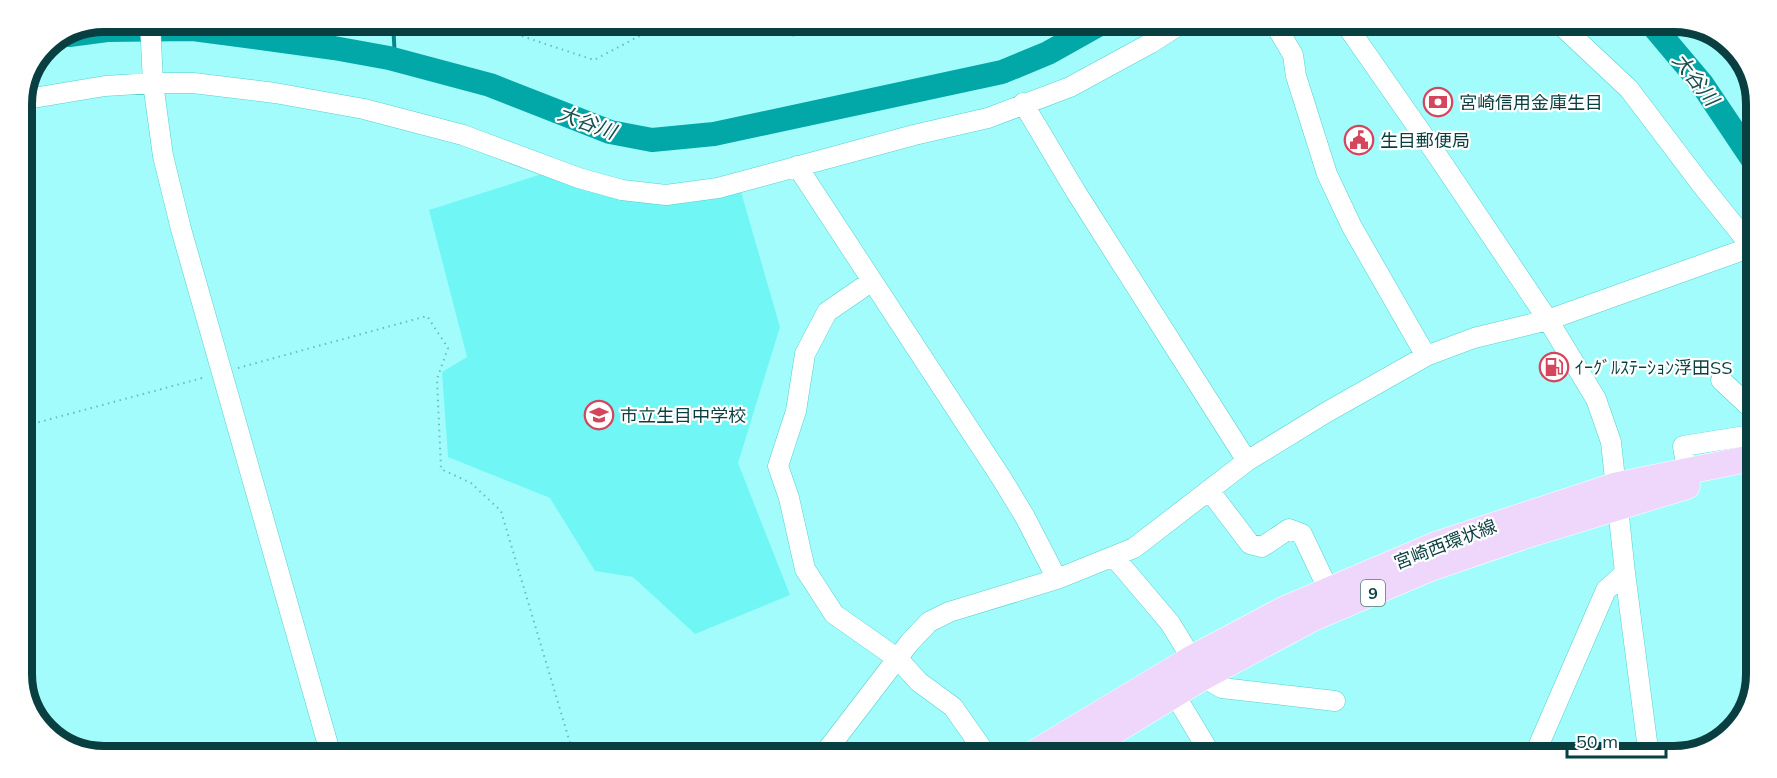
<svg xmlns="http://www.w3.org/2000/svg" width="1777" height="778" viewBox="0 0 1777 778" font-family="Mulish,'Noto Sans JP',sans-serif">
<style>
.built{fill:#71f6f6}
.lines{fill:none;stroke-linecap:round;stroke-linejoin:round}
.stream{stroke:#048889;stroke-width:4}
.river{stroke:#02a8a8;stroke-width:24}
.minor-casing{stroke:#57cfcf;stroke-width:21}
.major-casing{stroke:#fff;stroke-width:27}
.path{stroke:#6dbaba;stroke-width:2;stroke-dasharray:1.5 4.5;stroke-linecap:butt}
.minor{stroke:#fff;stroke-width:20}
.major{stroke:#efd6fb;stroke-width:26}
.labels{text-anchor:middle;dominant-baseline:central;stroke-width:4.5;stroke-linejoin:round;paint-order:stroke}
.shield{fill:#fff;stroke:#537979;stroke-width:1.5}
.shield-label{font-size:16px;font-weight:bold;fill:#093f40}
.poi-label{font-size:18px;fill:#093f40;stroke:#fff;text-anchor:start}
.street-label{font-size:18px;fill:#093f40;stroke:#fff}
.water-label{font-size:20px;font-style:italic;fill:#174f4f;stroke:#fff}
.rim{fill:none;stroke:#093f40;stroke-width:8}
</style>
<rect width="100%" height="100%" fill="#a3fcfc"/>
<!-- built -->
<path class="built" d="M545,173l106,30 90,-11 39,135 -42,136 52,132 -95,39 -62,-57 -38,-6 -45,-73 -102,-41 -6,-85 25,-15 -38,-147z"/>
<g class="lines">
<!-- stream -->
<path class="stream" d="M393,22l2,37"/>
<!-- river -->
<path class="river" d="M1654,27l48,57 53,79
M69,35l38,-5 86,-1 141,19 55,10 101,27 120,47 42,8 62,-6 288,-62 46,-19 50,-28"/>
<!-- minor casing -->
<g class="minor-casing">
<path id="minor" d="M150,21l3,62 10,73 18,73 149,523
M1276,26l17,29 3,21 31,98 25,53 74,129
M1347,26l92,132 109,162 48,79 15,43 14,131 24,184
M1563,27l66,62 72,95 53,66
M21,100l84,-14 48,-3h40l82,10 89,16 99,26 116,43 43,12 44,5 52,-7 196,-53 74,-17 82,-31 81,-44 28,-18
M1023,103l53,89 171,269
M797,166l205,313 23,38 32,62
M872,281l-45,31 -22,42 -9,57 -18,55 11,32 16,71 29,45 64,45 21,23 34,25 33,47
M1721,380l32,30
M1687,470l-4,-24 69,-11
M1209,490l41,54 12,3 27,-18 13,5 27,57
M1114,557l56,66 33,54 19,11 113,13
M1175,695l36,60
M824,754l86,-112 19,-20 20,-10 108,-33 77,-31 113,-87 80,-49 99,-56 48,-18 74,-18 206,-74
M1534,756l72,-166 19,-17"/>
</g>
<!-- major casing -->
<g class="major-casing">
<path id="major" d="M1033,754l158,-95 92,-49 155,-66 176,-58 138,-28
M1075,755l128,-78 110,-59 115,-49 102,-35 157,-48"/>
</g>
<!-- path -->
<path class="path" d="M482,23l112,37 70,-37
M519,23l8,15
M788,24l7,15
M238,368l189,-52 21,32 -11,31 4,90 30,14 30,28 72,242
M21,427l185,-50"/>
<!-- minor -->
<use href="#minor" class="minor"/>
<!-- major -->
<use href="#major" class="major"/>
</g>
<!-- icons -->
<defs>
<g id="bank-ring" transform="scale(1.5)"><circle r="9.5" fill="#fff" stroke="#d5455c" stroke-width="1.5"/><path d="M-6-4H6V4H-6ZM0-2.3a2.3 2.3 0 1 0 0 4.6a2.3 2.3 0 1 0 0-4.6Z" fill="#d5455c"/></g>
<g id="civic-ring" transform="scale(1.5)"><circle r="9.5" fill="#fff" stroke="#d5455c" stroke-width="1.5"/><path d="M-.6-6.5H3V-4.5H.6V-3L4-1V1h2V6H-6V1h2V-1L-.6-3ZM-1.2 2.5V6h2.4V2.5Z" fill="#d5455c"/></g>
<g id="fuel-ring" transform="scale(1.5)"><circle r="9.5" fill="#fff" stroke="#d5455c" stroke-width="1.5"/><path d="M-5.5-6h7V0h2V4h1.3V-2.5L3-4.5l.8-.8L6-3V5H2.5V1h-1V6h-7ZM-4.2-4.7v3.2H.2V-4.7Z" fill="#d5455c"/></g>
<g id="school-ring" transform="scale(1.5)"><circle r="9.5" fill="#fff" stroke="#d5455c" stroke-width="1.5"/><path d="M0-5L7-2L0 1L-7-2ZM-4 1L0 2.5L4 1V4Q0 6-4 4Z" fill="#d5455c"/></g>
</defs>
<g fill-rule="evenodd">
<use href="#bank-ring" x="1438" y="102"/>
<use href="#civic-ring" x="1359" y="140"/>
<use href="#fuel-ring" x="1554" y="367"/>
<use href="#school-ring" x="599" y="415"/>
</g>
<g class="labels">
<!-- shield labels -->
<rect class="shield" x="1361" y="580" width="24" height="26" rx="4.5"/>
<g class="shield-label">
<text x="1373" y="593">9</text>
</g>
<!-- poi labels -->
<g class="poi-label">
<text x="1459" y="102">宮崎信用金庫生目</text>
<text x="1380" y="140">生目郵便局</text>
<text x="1575" y="367">ｲｰｸﾞﾙｽﾃｰｼｮﾝ浮田SS</text>
<text x="620" y="415">市立生目中学校</text>
</g>
<!-- street labels -->
<g class="street-label">
<text transform="translate(1445 544) rotate(-21)">宮崎西環状線</text>
</g>
<!-- water labels -->
<g class="water-label">
<text transform="translate(1696 79) rotate(52)">大谷川</text>
<text transform="translate(587 122) rotate(20)">大谷川</text>
</g>
</g>
<!-- crop -->
<path d="M0 0H1777V778H0ZM104 32H1674A72 72 0 0 1 1746 104V674A72 72 0 0 1 1674 746H104A72 72 0 0 1 32 674V104A72 72 0 0 1 104 32Z" fill="#fff" fill-rule="evenodd"/>
<path class="rim" d="M104 32H1674A72 72 0 0 1 1746 104V674A72 72 0 0 1 1674 746H104A72 72 0 0 1 32 674V104A72 72 0 0 1 104 32Z"/>
<!-- scale -->
<path d="M1567 748v9h99v-9" fill="none" stroke="#093f40" stroke-width="3"/>
<text x="1576" y="748" font-size="18" fill="#093f40" stroke="#ffffff" stroke-width="4.5" paint-order="stroke">50 m</text>
</svg>
